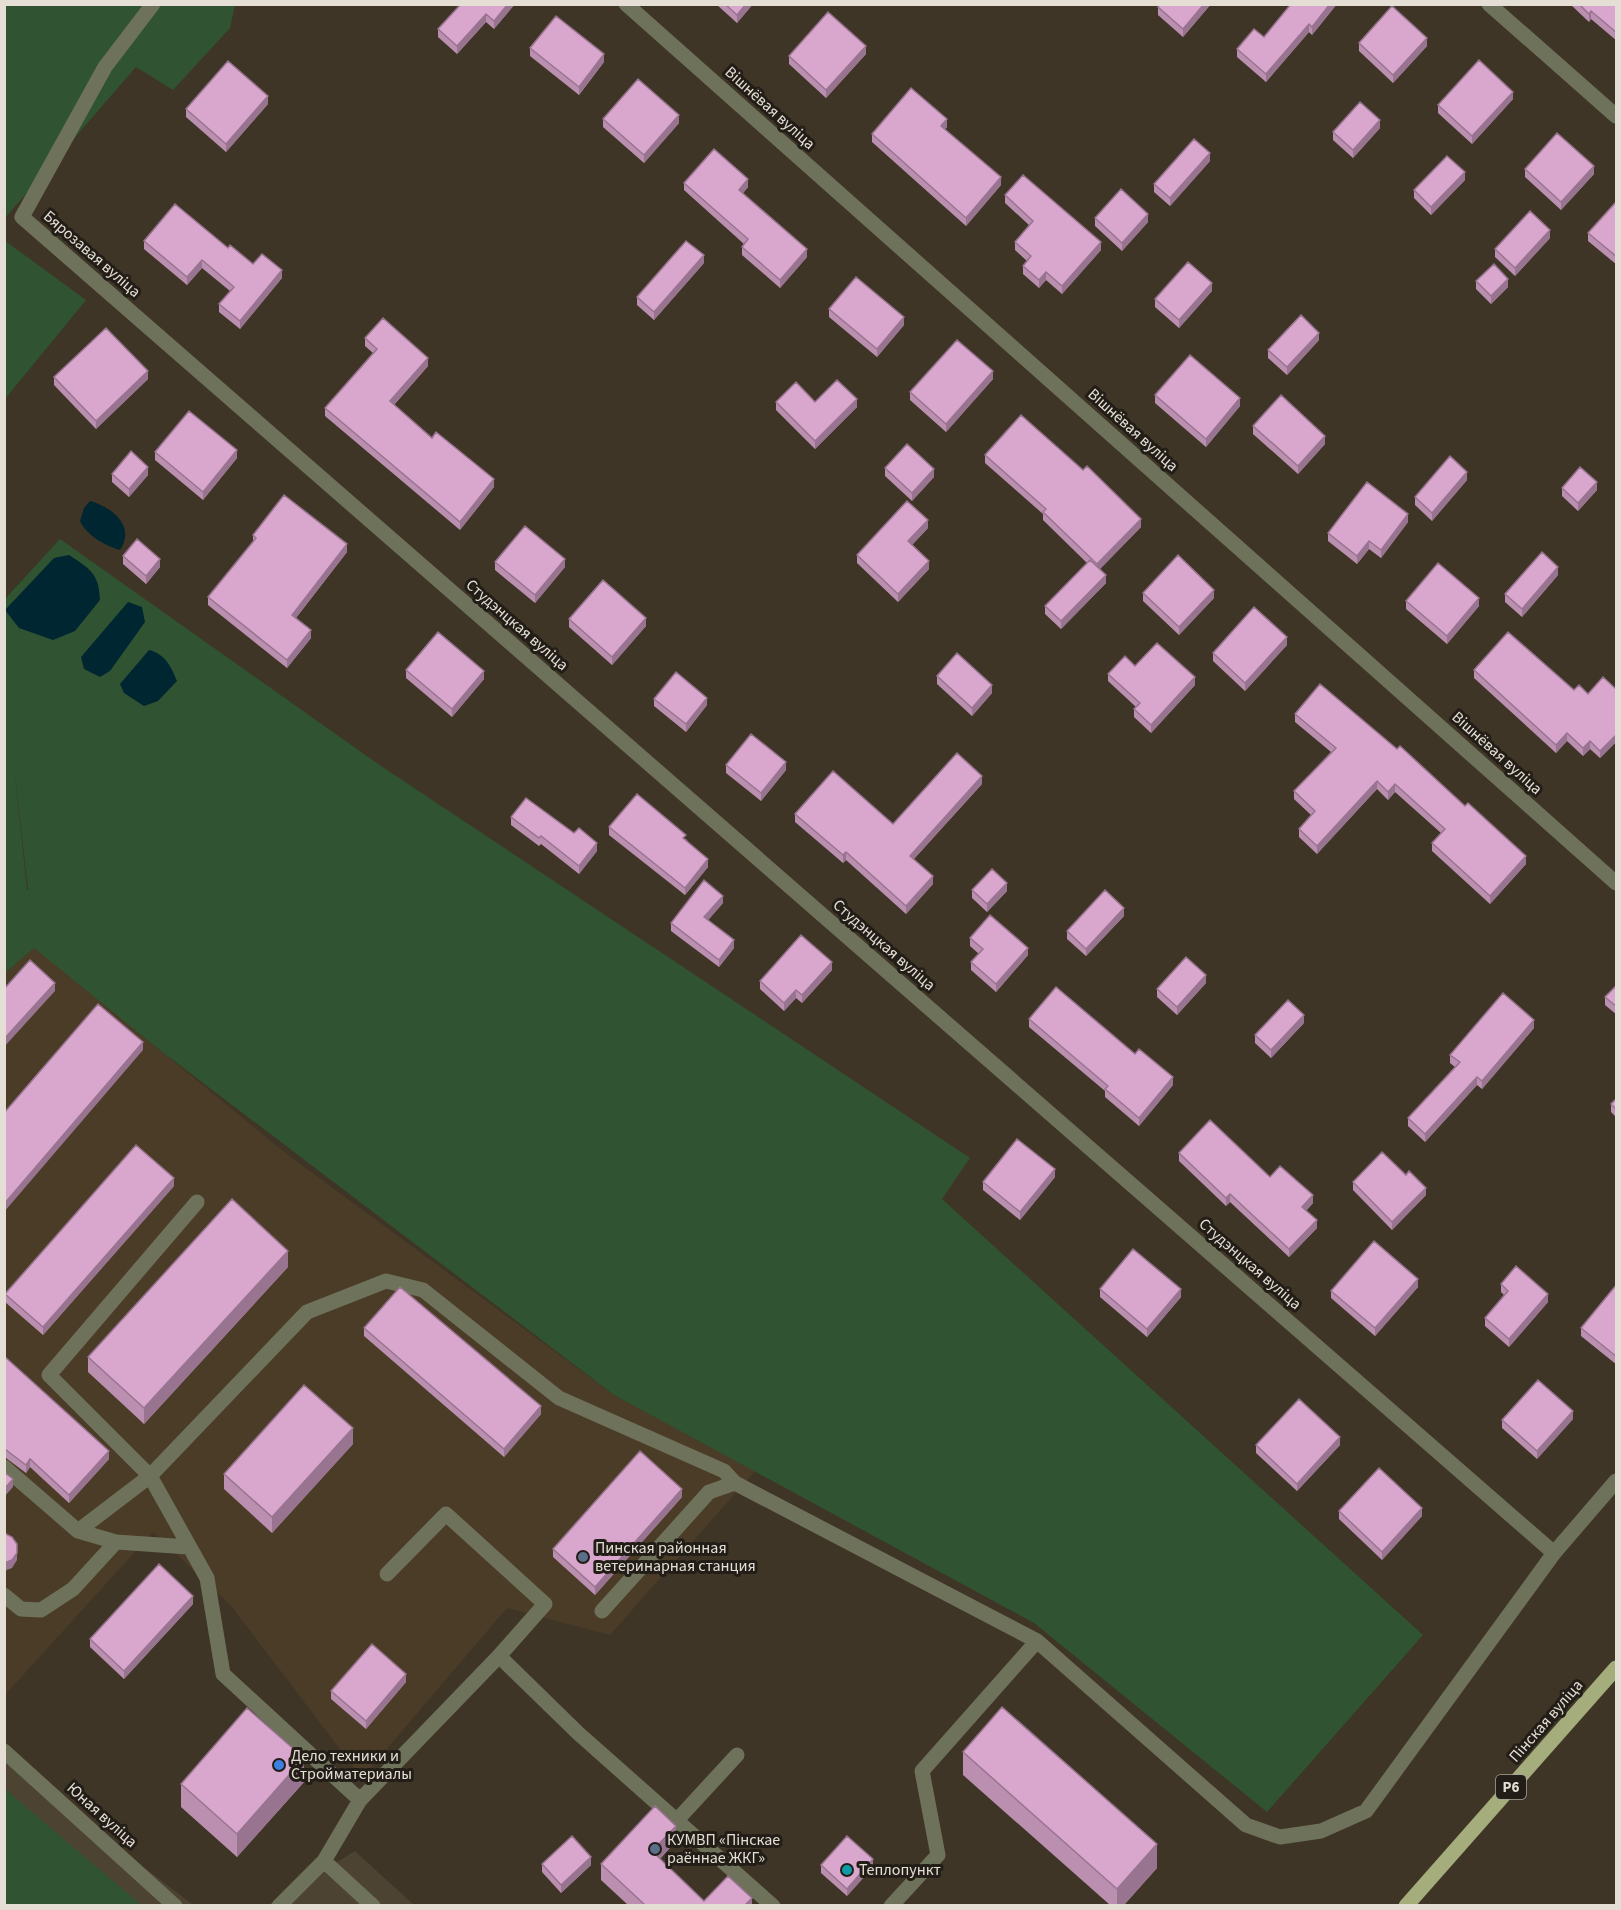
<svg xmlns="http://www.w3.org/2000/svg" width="1621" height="1910" viewBox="0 0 1621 1910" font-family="'Source Sans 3',sans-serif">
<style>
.built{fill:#4a3c27}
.education{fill:#4c4333}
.green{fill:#305331;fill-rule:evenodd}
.water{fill:#002631}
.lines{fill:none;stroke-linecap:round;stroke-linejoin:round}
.minor{stroke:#6f725b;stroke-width:15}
.major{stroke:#a6ad7c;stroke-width:15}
.wall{fill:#bb8fb0}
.shaded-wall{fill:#987490}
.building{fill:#d9a6cd;stroke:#987490;stroke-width:1.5}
.service-dot{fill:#5c6f8a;stroke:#221d17;stroke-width:2}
.shop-dot{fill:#3f7fe0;stroke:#221d17;stroke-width:2}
.culture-dot{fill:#0f9aa8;stroke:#221d17;stroke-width:2}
.labels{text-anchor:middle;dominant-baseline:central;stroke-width:6;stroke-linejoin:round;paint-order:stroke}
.shield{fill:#221d17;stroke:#aaa49c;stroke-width:1.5}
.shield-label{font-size:15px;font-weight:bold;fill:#e4ded5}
.street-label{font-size:16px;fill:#e4ded5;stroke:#221d17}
.poi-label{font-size:16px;fill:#e4ded5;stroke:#221d17;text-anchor:start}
</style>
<rect width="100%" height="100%" fill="#3f3526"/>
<!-- built -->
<path class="built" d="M34,947l254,208 326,240 141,76 -145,164 -103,-27 -145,170 -130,-171 -79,-75 -148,163 -1,-722z"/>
<!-- education -->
<path class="education" d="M5,1760l188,145h-188z
M355,1851l59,54 -148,1z"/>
<!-- green -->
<path class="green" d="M5,5h230l-5,23 -57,62 -37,-23 -131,151z
M4,240l82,60 -81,99h-1z
M60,539l318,225 592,394 -28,41 481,436 -156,177 -233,-189 -420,-228 -453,-344 -127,-103 -29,25 -1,-373zM14,765l14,125h-1z
M5,1789l134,114 -2,2h-132z"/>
<!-- water -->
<path class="water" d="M90,501c22,6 46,25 30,49 -14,-4 -33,-14 -40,-29l4,-13z
M69,555c21,14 30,18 31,45l-25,31 -22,9 -34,-12 -14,-18 49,-52z
M128,602l14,5 3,15 -35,49 -10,6 -16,-8 -3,-12z
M149,650c16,4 22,16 28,31l-19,20 -14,5 -20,-13 -4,-9z"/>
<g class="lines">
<!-- minor -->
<path class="minor" d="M153,4l-48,63 -83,150 1532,1336
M626,4l990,879
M1489,4l127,112
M197,1202l-148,173 101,101 57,102 16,96 137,126
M4,1467l74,64 72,-55 157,-164 79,-31 37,9 136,108 165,73 11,12 302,158 209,184 34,12 41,-6 45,-20 188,-258 62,-72
M78,1531l38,11 73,5
M4,1595l17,14 20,1 32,-21 43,-47
M602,1611l107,-119 26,-9
M499,1656l79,77 195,173
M4,1751l171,155
M678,1819l59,-64
M324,1861l49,45
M279,1906l45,-45 36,-61 139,-144 46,-52 -99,-90 -59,60
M891,1906l47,-51 -16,-84 115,-130"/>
<!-- major -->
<path class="major" d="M1406,1906l210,-238"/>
</g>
<!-- wall -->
<path class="wall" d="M515,4l-21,25 -8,-7 -29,32 -19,-17v-8z
M716,4h37l-16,19z
M1160,4h51l-28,33 -25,-22v-8z
M1291,4h46l-25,31 -3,-3 -43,50 -29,-25v-8l27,-12z
M1570,4h47v37l-26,-22 -2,3z
M1359,43l68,3 -34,37 -34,-32z
M530,48l74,14 -25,33 -49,-39z
M866,54l-40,44 -37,-34v-8z
M1513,99l-41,45 -34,-31v-8z
M268,104l-42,48 -40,-35v-8z
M603,119l76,4 -35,40 -41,-36z
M947,127l-2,2 56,56 -35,41 -94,-84v-8z
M1380,128l-27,30 -20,-18v-8z
M1210,161l-40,45 -16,-14v-8z
M1525,169l69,5 -33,36 -36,-33z
M1465,180l-34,35 -17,-17v-8z
M684,183l64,4 -5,6 64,64 -27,31 -38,-33v-8l2,-3 -60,-54z
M1005,195l96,55 -39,44 -16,-14 -7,8 -16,-14v-8l4,-5 -12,-11v-8l14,-17 -24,-22z
M1617,201v64l-29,-24v-8z
M1095,218l53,4 -26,29 -27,-25z
M1550,238l-35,38 -20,-19v-8z
M144,241l84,7 25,16 29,14 -42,51 -21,-17v-8l11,-13 -28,-23 -15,17 -43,-36z
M704,263l-50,57 -17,-15v-8z
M1476,281l32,6 -17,17 -15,-15z
M1212,291l-33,37 -24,-21v-8z
M829,309l75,16 -27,32 -48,-40z
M365,338l63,28 -34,39 38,33 62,49 -34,43 -135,-114v-8l48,-55 -8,-7z
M1319,340l-32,35 -19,-17v-8z
M54,377l94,2 -52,50 -42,-44z
M993,379l-47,53 -36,-32v-8z
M1155,395l85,11 -34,41 -51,-44z
M776,402l81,5 -42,42 -39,-39z
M1253,426l72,18 -27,30 -45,-40z
M155,452l82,6 -34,42 -48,-40z
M985,455l156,72 -41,42 6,14 -45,46 -16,-15v-8l42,-43 -44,-43v-6l-58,-51z
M885,468l49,9 -22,24 -27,-25z
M112,474l36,1 -19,22 -17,-15z
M1467,480l-35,41 -17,-16v-8z
M1562,488l35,2 -19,21 -16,-15z
M1408,522l-27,36 -12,-9 -12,15 -29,-23v-8z
M928,528l-16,17 17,24 -31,33 -41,-39v-8z
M253,535l94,17 -51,66 15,20 -24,30 -79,-63v-8l45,-55z
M123,556l37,11 -14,17 -23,-20z
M495,562l70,5 -30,36 -40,-33z
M1558,575l-36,42 -17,-15v-8z
M1143,593l71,5 -35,37 -36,-34z
M1406,601l73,5 -32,38 -41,-35z
M569,619l77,7 -34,39 -43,-38z
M1287,645l-42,46 -32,-30v-8z
M1135,666l60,19 -44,48 -17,-16v-8l2,-2 -28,-26v-7z
M406,670l78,9 -32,38 -46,-39z
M1474,670l114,24 29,-4v51l-17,17 -10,-9 -7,7 -16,-15 -11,12 -82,-75z
M937,676l55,17 -20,23 -35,-32z
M654,699l53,6 -21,27 -32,-26z
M1295,714l231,150 -36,40 -58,-53v-8l9,-10 -46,-41 -7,8 -11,-11 -60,65 -18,-17v-8l12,-14 -17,-16v-8l37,-39 -36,-30z
M726,765l60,5 -25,31 -35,-28z
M982,784l-68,75 19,25 -27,30 -60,-54 -3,3 -48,-41v-8l98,10z
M511,817l86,34 -18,23 -38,-30 -2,2 -28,-21z
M609,827l77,12 22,28 -23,28 -76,-60z
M972,890l35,1 -20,21 -15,-14z
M723,903l-15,17 26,28 -15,19 -48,-36v-8z
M1124,916l-38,40 -19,-17v-8z
M970,938l58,17 -32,37 -25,-22v-8l8,-8 -9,-8z
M832,970l-30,33 -6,-5 -12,13 -24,-22v-8z
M1206,983l-29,32 -20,-18v-8z
M1617,985v30l-12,-10v-8z
M1029,1019l144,66 -34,41 -34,-29v-6l-76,-64z
M1304,1023l-33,35 -16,-15v-8z
M1534,1028l-52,61 -5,-4 -52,57 -17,-16v-8l47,-51 -5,-4v-8z
M1617,1098v20l-6,-6v-8z
M1179,1153l91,24 43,26 -7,8 11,17 -28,29 -59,-55 -4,4 -47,-45z
M1055,1177l-35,43 -37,-30v-8z
M1353,1182l73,13 -34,35 -39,-40z
M174,1186l-131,149 -38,-33v-8z
M288,1267l-144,157 -56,-52v-15z
M1501,1284l47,18 -39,45 -24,-21v-8l19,-23 -3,-3z
M1617,1284v81l-36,-29v-8z
M1418,1287l-43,49 -44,-38v-7z
M1100,1289l81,8 -34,40 -47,-40z
M364,1328l177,86 -37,43 -140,-121z
M4,1356l105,103 -40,44 -39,-36 -4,6 -20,-15z
M1573,1419l-36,40 -35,-31v-8z
M353,1444l-81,89 -48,-44v-15z
M1256,1445h84l-43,46 -41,-38z
M682,1497l-87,98 -42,-38v-8z
M1339,1511l83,5 -40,44 -43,-41z
M193,1604l-69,75 -34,-32v-8z
M406,1682l-40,47 -35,-30v-8z
M963,1752l194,116 -33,37h-14l-147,-130z
M304,1782l-67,75 -56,-50v-23z
M676,1841l-16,18 44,42 48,4h-124l-27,-25v-16z
M542,1864l49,1 -30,28 -19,-21z
M821,1865l52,2 -26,29 -26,-23z"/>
<!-- shaded-wall -->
<path class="shaded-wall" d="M508,4h7l-21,25v-8z
M746,4h7l-16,19v-8z
M1204,4h7l-28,33v-8z
M1330,4h7l-25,31v-8z
M1591,11v8l-2,3v-8z
M486,14v8l-29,32v-8z
M1309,24v8l-43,50v-8z
M1427,38v8l-34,37v-8z
M866,46v8l-40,44v-8z
M604,54v8l-25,33v-8z
M1513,92v7l-41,45v-8z
M268,96v8l-42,48v-8z
M679,115v8l-35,40v-8z
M947,119v8l-6,7v-8z
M1380,120v8l-27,30v-8z
M1210,153v8l-40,45v-8z
M1594,166v8l-33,36v-8z
M1465,172v8l-34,35v-8z
M1001,177v8l-35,41v-8z
M748,179v8l-9,11v-8z
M1148,214v8l-26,29v-8z
M1550,230v8l-35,38v-8z
M1101,242v8l-39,44v-8z
M807,249v8l-27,31v-8z
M704,255v8l-50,57v-8z
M202,260v8l-15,17v-8z
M282,270v8l-42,51v-8z
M1046,272v8l-7,8v-8z
M1508,279v8l-17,17v-8z
M1212,283v8l-33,37v-8z
M904,317v8l-27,32v-8z
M1319,333v7l-32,35v-8z
M428,358v8l-38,43v-8z
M148,371v8l-52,50v-8z
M993,371v8l-47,53v-8z
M1240,398v8l-34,41v-8z
M857,399v8l-42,42v-8z
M1325,436v8l-27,30v-8z
M237,450v8l-34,42v-8z
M148,467v8l-19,22v-8z
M934,469v8l-22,24v-8z
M1467,472v8l-35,41v-8z
M494,479v8l-34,43v-8z
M1597,482v8l-19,21v-8z
M1408,514v8l-27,36v-8z
M1141,519v8l-44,45v-8z
M928,520v8l-20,21v-8z
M1369,541v8l-12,15v-8z
M347,544v8l-55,71v-8z
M160,559v8l-14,17v-8z
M565,559v8l-30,36v-8z
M929,561v8l-31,33v-8z
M1558,567v8l-36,42v-8z
M1106,575v8l-45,46v-8z
M1214,590v8l-35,37v-8z
M1479,598v8l-32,38v-8z
M646,618v8l-34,39v-8z
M311,630v8l-24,30v-8z
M1287,637v8l-42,46v-8z
M484,671v8l-32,38v-8z
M1195,677v8l-44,48v-8z
M992,685v8l-20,23v-8z
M707,698v7l-21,27v-8z
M1567,733v8l-11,12v-8z
M1617,734v7l-17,17v-7z
M1590,741v8l-7,7v-8z
M786,762v8l-25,31v-8z
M982,776v8l-72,79v-7z
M1377,781v8l-60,65v-8z
M1395,784v8l-7,8v-8z
M597,843v8l-18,23v-8z
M846,852v8l-3,3v-8z
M1526,856v8l-36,40v-8z
M708,859v8l-23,28v-7z
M933,876v8l-27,30v-8z
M1007,883v8l-20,21v-8z
M723,896v7l-19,22v-8z
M1124,908v8l-38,40v-7z
M734,940v8l-15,19v-7z
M1028,948v7l-32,37v-8z
M832,962v8l-30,33v-8z
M1206,975v8l-29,32v-8z
M55,983v8l-51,56v-8z
M796,990v8l-12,13v-8z
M1304,1015v8l-33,35v-8z
M1534,1020v8l-52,61v-8z
M143,1042v8l-139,162v-8z
M1173,1077v8l-34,41v-8z
M1477,1077v8l-52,57v-8z
M1055,1169v8l-35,43v-8z
M174,1178v8l-131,149v-8z
M1426,1188v7l-34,35v-8z
M1230,1194v8l-4,4v-8z
M1313,1195v8l-11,12v-8z
M1317,1220v8l-28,29v-8z
M288,1251v16l-144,157v-16z
M1418,1279v8l-43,49v-8z
M1181,1289v8l-34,40v-8z
M1548,1294v8l-39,45v-8z
M541,1406v8l-37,43v-8z
M1573,1411v8l-36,40v-8z
M353,1428v16l-81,89v-16z
M1340,1437v8l-43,46v-7z
M4,1450h2v8h-2z
M109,1451v8l-40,44v-8z
M30,1459v8l-4,6v-8z
M13,1479v8l-9,10v-8z
M682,1489v8l-87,98v-8z
M1422,1508v8l-40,44v-8z
M17,1553v7l-5,8 -8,3v-8z
M193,1596v8l-69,75v-8z
M406,1674v8l-40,47v-8z
M304,1758v24l-67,75v-23z
M676,1826v15l-24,26v-16z
M1157,1844v24l-33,37h-7v-16z
M591,1857v8l-30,28v-8z
M873,1859v8l-26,29v-7z
M752,1898v7h-7z"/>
<!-- building -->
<path class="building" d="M461,4h47l-14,17 -8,-7 -29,32 -19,-17z
M725,4h21l-9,11z
M1160,4h44l-21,25 -25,-22z
M1291,4h39l-18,23 -3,-3 -43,50 -29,-25 17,-20 10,8z
M1579,4h38v29l-26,-22 -2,3z
M1392,6l35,32 -34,37 -34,-32z
M828,12l38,34 -40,44 -37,-34z
M556,16l48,38 -25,33 -49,-39z
M1479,60l34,32 -41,44 -34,-31z
M228,61l40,35 -42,48 -40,-35z
M638,79l41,36 -35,40 -41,-36z
M911,88l36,31 -6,7 60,51 -35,41 -94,-84z
M1360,102l20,18 -27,30 -20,-18z
M1557,133l37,33 -33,36 -36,-33z
M1194,139l16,14 -40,45 -16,-14z
M714,149l34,30 -9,11 68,59 -27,31 -38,-33 6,-8 -64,-56z
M1447,156l18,16 -34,35 -17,-17z
M1023,175l78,67 -39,44 -16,-14 -7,8 -16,-14 8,-10 -16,-14 18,-21 -28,-26z
M1121,189l27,25 -26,29 -27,-25z
M1617,201v56l-29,-24z
M175,204l53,44 2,-3 23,19 9,-10 20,16 -42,51 -21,-17 15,-17 -32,-27 -15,17 -43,-36z
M1530,211l20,19 -35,38 -20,-19z
M686,241l18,14 -50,57 -17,-15z
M1188,262l24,21 -33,37 -24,-21z
M1494,264l14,15 -17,17 -15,-15z
M856,277l48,40 -27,32 -48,-40z
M1301,315l18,18 -32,34 -19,-17z
M383,318l45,40 -38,43 42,37 4,-6 58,47 -34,43 -135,-114 52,-59 -12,-11z
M106,328l42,43 -52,50 -42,-44z
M957,340l36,31 -47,53 -36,-32z
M1190,355l50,43 -34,41 -51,-44z
M837,380l20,19 -42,42 -39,-39 20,-20 19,20z
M1281,395l44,41 -27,30 -45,-40z
M189,411l48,39 -34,42 -48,-40z
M1021,415l62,55 4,-4 54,53 -44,45 -54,-52 3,-3 -61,-54z
M907,444l27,25 -22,24 -27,-25z
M131,451l17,16 -19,22 -17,-15z
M1450,456l17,16 -35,41 -17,-16z
M1580,467l17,15 -19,21 -16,-15z
M1367,482l41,32 -27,36 -12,-9 -12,15 -29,-23z
M284,495l63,49 -55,71 19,15 -24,30 -79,-63 48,-59 -3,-3z
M907,501l21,19 -20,21 21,20 -31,33 -41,-39z
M525,526l40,33 -30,36 -40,-33z
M137,539l23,20 -14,17 -23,-20z
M1542,552l16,15 -36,42 -17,-15z
M1178,555l36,35 -35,37 -36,-34z
M1090,560l16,15 -45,46 -16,-15z
M1438,563l41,35 -32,38 -41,-35z
M603,580l43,38 -34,39 -43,-38z
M1254,607l33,30 -42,46 -32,-30z
M438,632l46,39 -32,38 -46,-39z
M1508,632l66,58 5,-5 9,9 15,-17 14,13v44l-17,17 -10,-10 -7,7 -16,-15 -11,12 -82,-75z
M1157,643l38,34 -44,48 -17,-16 6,-6 -32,-29 17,-18 10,10z
M957,653l35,32 -20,23 -35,-32z
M676,672l31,26 -21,26 -32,-25z
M1320,684l77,65 3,-3 65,60 3,-3 58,53 -36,40 -58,-53 13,-14 -50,-45 -7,8 -11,-11 -60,65 -18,-17 16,-18 -21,-20 42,-43 -41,-34z
M751,734l35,28 -25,31 -35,-28z
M957,753l25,23 -72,80 23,20 -27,30 -60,-54 -3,3 -48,-41 38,-43 60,53z
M637,794l49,41 -3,3 25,21 -23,29 -76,-61z
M526,798l48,35 5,-5 18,15 -18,23 -38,-30 -2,2 -28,-21z
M992,869l15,14 -20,21 -15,-14z
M704,880l19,16 -19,21 30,23 -15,20 -48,-37z
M1105,890l19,18 -38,41 -19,-18z
M990,915l38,33 -32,36 -25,-22 12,-13 -13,-11z
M801,935l31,27 -30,33 -6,-5 -12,13 -24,-22z
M1186,957l20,18 -29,32 -20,-18z
M30,960l25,23 -51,56v-50z
M1617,985v22l-12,-10z
M1056,987l79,67 4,-5 34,28 -34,41 -34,-29 3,-3 -79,-67z
M1503,993l31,27 -52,61 -5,-4 -52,57 -17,-16 52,-56 -10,-7z
M1288,1000l16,15 -33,35 -16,-15z
M98,1004l45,38 -139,162v-91z
M1617,1098v12l-6,-6z
M1210,1120l60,57 10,-11 33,29 -11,12 15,13 -28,29 -59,-55 -4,4 -47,-45z
M1017,1139l38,30 -35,43 -37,-30z
M136,1145l38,33 -131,149 -38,-33z
M1382,1152l24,23 3,-4 17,17 -34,34 -39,-40z
M232,1199l56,52 -144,157 -56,-51z
M1374,1241l44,38 -43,49 -44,-37z
M1133,1249l48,40 -34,40 -47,-40z
M1516,1266l32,28 -39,45 -24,-21 23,-27 -7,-7z
M1617,1284v73l-36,-29z
M400,1287l141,119 -37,43 -140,-121z
M4,1356l105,95 -40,44 -39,-36 -4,6 -20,-15h-2z
M1538,1380l35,31 -36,40 -35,-31z
M304,1385l49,43 -81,89 -48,-43z
M1299,1399l41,38 -43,47 -41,-39z
M640,1451l42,38 -87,98 -42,-38z
M1379,1468l43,40 -40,44 -43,-41z
M4,1472l9,7 -9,10z
M4,1533l8,4 5,7v9l-5,7 -8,3z
M159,1564l34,32 -69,75 -34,-32z
M372,1644l34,30 -40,47 -35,-30z
M1002,1707l155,137 -40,45 -154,-137z
M247,1708l57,50 -67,76 -56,-50z
M655,1806l21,20 -24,25 52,50 24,-25 24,22 -7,7h-100l-44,-41z
M572,1836l19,21 -30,28 -19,-21z
M847,1836l26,23 -26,30 -26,-24z"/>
<!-- markers -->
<g class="service-dot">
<circle cx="583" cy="1557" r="6"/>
<circle cx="655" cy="1849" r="6"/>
</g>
<circle class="shop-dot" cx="279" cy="1765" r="6"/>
<circle class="culture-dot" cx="847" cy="1870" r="6"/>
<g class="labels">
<!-- shield labels -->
<rect class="shield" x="1496" y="1775" width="30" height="24" rx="4.5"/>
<g class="shield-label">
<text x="1511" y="1787">Р6</text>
</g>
<!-- street labels -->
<g class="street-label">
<text transform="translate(770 108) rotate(42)">Вішнёвая вуліца</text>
<text transform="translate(92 254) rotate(41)">Бярозавая вуліца</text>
<text transform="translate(1133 430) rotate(42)">Вішнёвая вуліца</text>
<text transform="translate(517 625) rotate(41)">Студэнцкая вуліца</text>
<text transform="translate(1497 753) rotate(42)">Вішнёвая вуліца</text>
<text transform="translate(884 945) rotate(41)">Студэнцкая вуліца</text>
<text transform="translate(1250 1264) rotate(41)">Студэнцкая вуліца</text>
<text transform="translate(1546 1721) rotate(-49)">Пінская вуліца</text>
<text transform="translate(102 1815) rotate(42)">Юная вуліца</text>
</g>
<!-- poi labels -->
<g class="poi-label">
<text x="595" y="1548">Пинская районная<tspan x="595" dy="18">ветеринарная станция</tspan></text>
<text x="291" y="1756">Дело техники и<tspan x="291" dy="18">Стройматериалы</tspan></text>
<text x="667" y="1840">КУМВП «Пінскае<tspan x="667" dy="18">раённае ЖКГ»</tspan></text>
<text x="859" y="1870">Теплопункт</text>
</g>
</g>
<!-- border -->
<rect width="1621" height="1910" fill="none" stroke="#e4ded5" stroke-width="12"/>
</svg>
